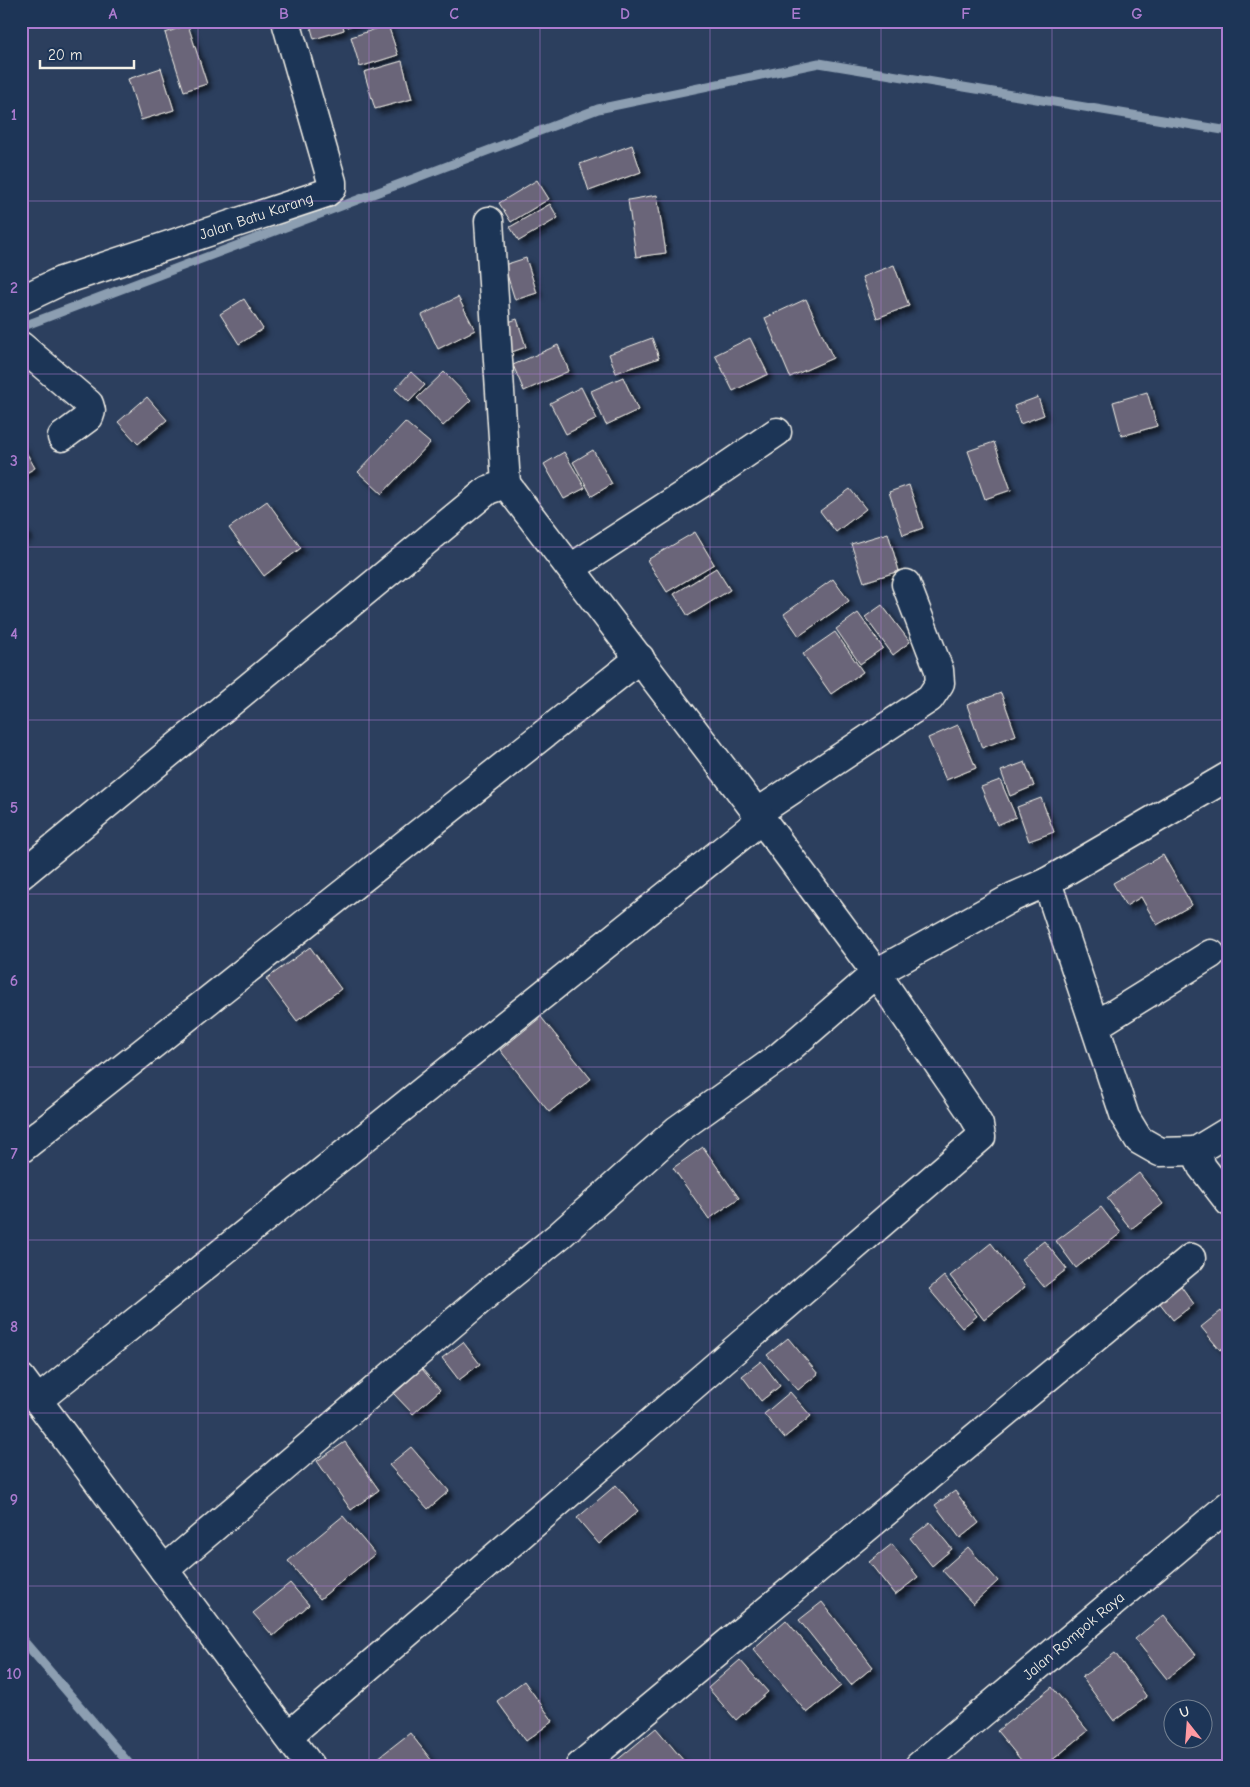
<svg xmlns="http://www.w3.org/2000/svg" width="1250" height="1787" viewBox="0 0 1250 1787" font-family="'Comic Neue',sans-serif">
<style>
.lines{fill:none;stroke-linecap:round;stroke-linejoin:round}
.stream{stroke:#8c9eb1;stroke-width:9}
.building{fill:#6a6579;stroke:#f4f1e8;filter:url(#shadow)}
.street-casing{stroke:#f4f1e8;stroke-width:31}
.street{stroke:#1d3557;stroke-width:28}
.grid{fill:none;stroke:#ab7bcf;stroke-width:1;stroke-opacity:0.55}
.labels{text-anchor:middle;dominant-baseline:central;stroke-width:4;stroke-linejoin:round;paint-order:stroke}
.street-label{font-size:15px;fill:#f4f1e8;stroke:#1d3557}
.neatline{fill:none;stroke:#ab7bcf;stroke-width:2}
.grid-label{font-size:16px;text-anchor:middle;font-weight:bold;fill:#ab7bcf}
</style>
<defs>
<filter id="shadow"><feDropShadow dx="4.5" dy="4.5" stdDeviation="2.5" flood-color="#0009"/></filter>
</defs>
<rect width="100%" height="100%" fill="#2c3f5e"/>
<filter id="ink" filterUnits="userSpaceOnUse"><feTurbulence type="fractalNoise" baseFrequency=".02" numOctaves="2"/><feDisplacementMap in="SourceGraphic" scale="10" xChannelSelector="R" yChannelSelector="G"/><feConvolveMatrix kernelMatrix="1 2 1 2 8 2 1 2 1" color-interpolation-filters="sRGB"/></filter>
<g filter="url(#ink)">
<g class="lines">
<!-- stream -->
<path class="stream" d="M21,327l577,-218 221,-46 410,68
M21,1638l110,128"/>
</g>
<!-- building -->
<path class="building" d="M309,21h33l2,9 -30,9z
M345,21h20l-18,6z
M188,25l19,59 -23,7 -19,-58z
M388,25l10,30 -38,12 -9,-30z
M402,61l10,38 -37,10 -11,-37z
M161,68l13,42 -33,10 -13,-41z
M632,145l9,27 -52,19 -9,-27z
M537,180l12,19 -38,23 -12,-19z
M657,195l9,58 -30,4 -8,-57z
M550,204l8,14 -39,23 -9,-14z
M526,258l11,35 -22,7 -11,-35z
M894,265l15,41 -32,12 -15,-41z
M458,297l17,33 -37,19 -16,-34z
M244,299l19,30 -24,15 -19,-30z
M806,299l27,59 -43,19 -25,-59z
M517,319l9,28 -17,6 -9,-28z
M652,338l7,20 -43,15 -7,-19z
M750,338l18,36 -35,17 -18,-36z
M558,345l11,26 -45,20 -11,-26z
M411,372l14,13 -16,17 -14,-13z
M444,372l27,28 -28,26 -26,-28z
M623,377l15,33 -32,15 -15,-34z
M581,387l16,32 -31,15 -16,-31z
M1147,392l10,34 -35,10 -9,-34z
M147,397l20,23 -29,24 -20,-22z
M1038,397l6,18 -24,9 -6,-18z
M405,422l25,21 -48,51 -24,-22z
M994,442l17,48 -26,9 -17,-48z
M21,443l14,25 -14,8z
M593,450l19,34 -20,12 -19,-34z
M564,452l21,36 -21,11 -20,-35z
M909,485l14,43 -20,7 -14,-43z
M850,489l16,20 -30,23 -16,-21z
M267,501l34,47 -37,28 -35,-48z
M21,526l7,8 -7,6z
M695,532l19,32 -47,28 -20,-32z
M888,533l11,38 -35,11 -13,-38z
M716,568l14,22 -42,26 -14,-22z
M833,579l16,22 -50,35 -15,-22z
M882,605l28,37 -17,13 -28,-38z
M858,613l25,35 -23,16 -24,-35z
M835,632l28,40 -32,22 -28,-40z
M1001,693l15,42 -34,13 -15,-43z
M958,725l18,43 -30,12 -18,-42z
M1025,762l9,24 -24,10 -9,-25z
M1000,780l16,37 -19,8 -16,-38z
M1041,798l13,34 -25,9 -12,-34z
M1163,855l29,50 -35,20 -16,-28 -15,9 -13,-23z
M310,947l31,42 -44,32 -31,-42z
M541,1017l50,62 -42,33 -49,-62z
M703,1147l36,51 -30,21 -36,-51z
M1139,1173l24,31 -32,25 -24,-31z
M1101,1207l20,26 -45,35 -20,-27z
M1044,1241l23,28 -23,18 -23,-28z
M991,1243l34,44 -41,33 -34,-44z
M944,1276l33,40 -15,12 -33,-39z
M1181,1286l13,18 -21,16 -14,-18z
M1221,1311l8,10v22l-9,7 -19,-23z
M788,1338l30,36 -20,16 -31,-35z
M463,1342l17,22 -21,16 -17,-22z
M761,1361l19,25 -19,15 -19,-25z
M422,1369l18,21 -27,24 -19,-20z
M790,1392l21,24 -27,22 -20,-24z
M345,1442l34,48 -28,20 -34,-49z
M411,1447l38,44 -21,18 -39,-44z
M616,1485l22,26 -39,33 -22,-26z
M955,1491l24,32 -19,15 -25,-33z
M343,1516l32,38 -55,45 -32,-38z
M930,1522l22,27 -20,17 -22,-28z
M892,1544l26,33 -23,18 -26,-33z
M968,1547l30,34 -25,23 -31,-34z
M290,1583l19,22 -36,31 -20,-23z
M822,1602l51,65 -22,18 -52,-65z
M1164,1615l32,40 -29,24 -32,-40z
M786,1620l55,66 -34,27 -54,-64z
M1115,1653l32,44 -33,24 -32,-44z
M740,1660l28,32 -32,28 -28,-32z
M524,1681l29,40 -27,20 -29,-40z
M1052,1687l36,44 -43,35h-19l-29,-35z
M656,1728l28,33 -5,5h-69z
M410,1733l26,33h-60l-3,-4z"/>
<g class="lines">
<!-- street casing -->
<g class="street-casing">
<g id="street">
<path d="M489,221l17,263"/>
<path id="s1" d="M21,300l40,-19 265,-88 6,-5v-6l-45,-157"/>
<path d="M21,346l68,58 2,7 -2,6 -27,20"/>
<path d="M571,568l137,-89 69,-47"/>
<path d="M757,813l173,-115 10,-15 -1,-13 -33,-86"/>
<path d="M21,875l467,-385 18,-6 251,329 119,160 96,140 7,12 2,12 -693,599"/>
<path d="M1047,882l78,235 14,23 21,12 36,-1"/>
<path d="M1095,1026l116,-72"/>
<path d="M1229,1131l-33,20 6,16 27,35"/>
<path d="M21,1149l619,-491"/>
<path d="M21,1378l289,388"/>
<path d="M38,1400l724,-581"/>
<path d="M164,1570l323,-276 73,-59 117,-105 102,-73 97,-84 137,-76 34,-15 182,-106"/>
<path d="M580,1766l611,-508"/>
<path id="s2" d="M919,1766l310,-261"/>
</g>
</g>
<!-- street -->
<use href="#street" class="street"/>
</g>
</g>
<!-- grid -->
<path class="grid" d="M198,21v1745M369,21v1745M540,21v1745M710,21v1745M881,21v1745M1052,21v1745M21,201h1208M21,374h1208M21,547h1208M21,720h1208M21,894h1208M21,1067h1208M21,1240h1208M21,1413h1208M21,1586h1208"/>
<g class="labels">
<!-- street labels -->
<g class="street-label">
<text stroke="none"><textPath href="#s1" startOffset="250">Jalan Batu Karang</textPath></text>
<text stroke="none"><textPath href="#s2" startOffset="202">Jalan Rompok Raya</textPath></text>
</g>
</g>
<!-- margin -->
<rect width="1250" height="1787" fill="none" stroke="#1d3557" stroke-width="55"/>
<!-- north arrow -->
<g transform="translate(1188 1724) rotate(343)"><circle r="24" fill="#1d3557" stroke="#738091"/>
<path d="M0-4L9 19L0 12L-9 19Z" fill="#ff9aa2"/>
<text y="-8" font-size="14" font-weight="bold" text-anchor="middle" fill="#f4f1e8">U</text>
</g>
<!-- scale -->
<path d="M40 60v8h94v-8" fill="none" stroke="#f4f1e8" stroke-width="2.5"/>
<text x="48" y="60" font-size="15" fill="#f4f1e8" stroke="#1d3557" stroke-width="4" paint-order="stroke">20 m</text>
<rect x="28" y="28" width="1194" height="1732" class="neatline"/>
<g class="grid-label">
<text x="113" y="19">A</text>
<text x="284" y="19">B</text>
<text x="454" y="19">C</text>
<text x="625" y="19">D</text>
<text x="796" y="19">E</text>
<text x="966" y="19">F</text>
<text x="1137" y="19">G</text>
<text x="14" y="120">1</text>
<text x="14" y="293">2</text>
<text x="14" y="466">3</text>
<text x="14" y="639">4</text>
<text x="14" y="813">5</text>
<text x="14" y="986">6</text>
<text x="14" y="1159">7</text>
<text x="14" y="1332">8</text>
<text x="14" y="1505">9</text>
<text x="14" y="1679">10</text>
</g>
</svg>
